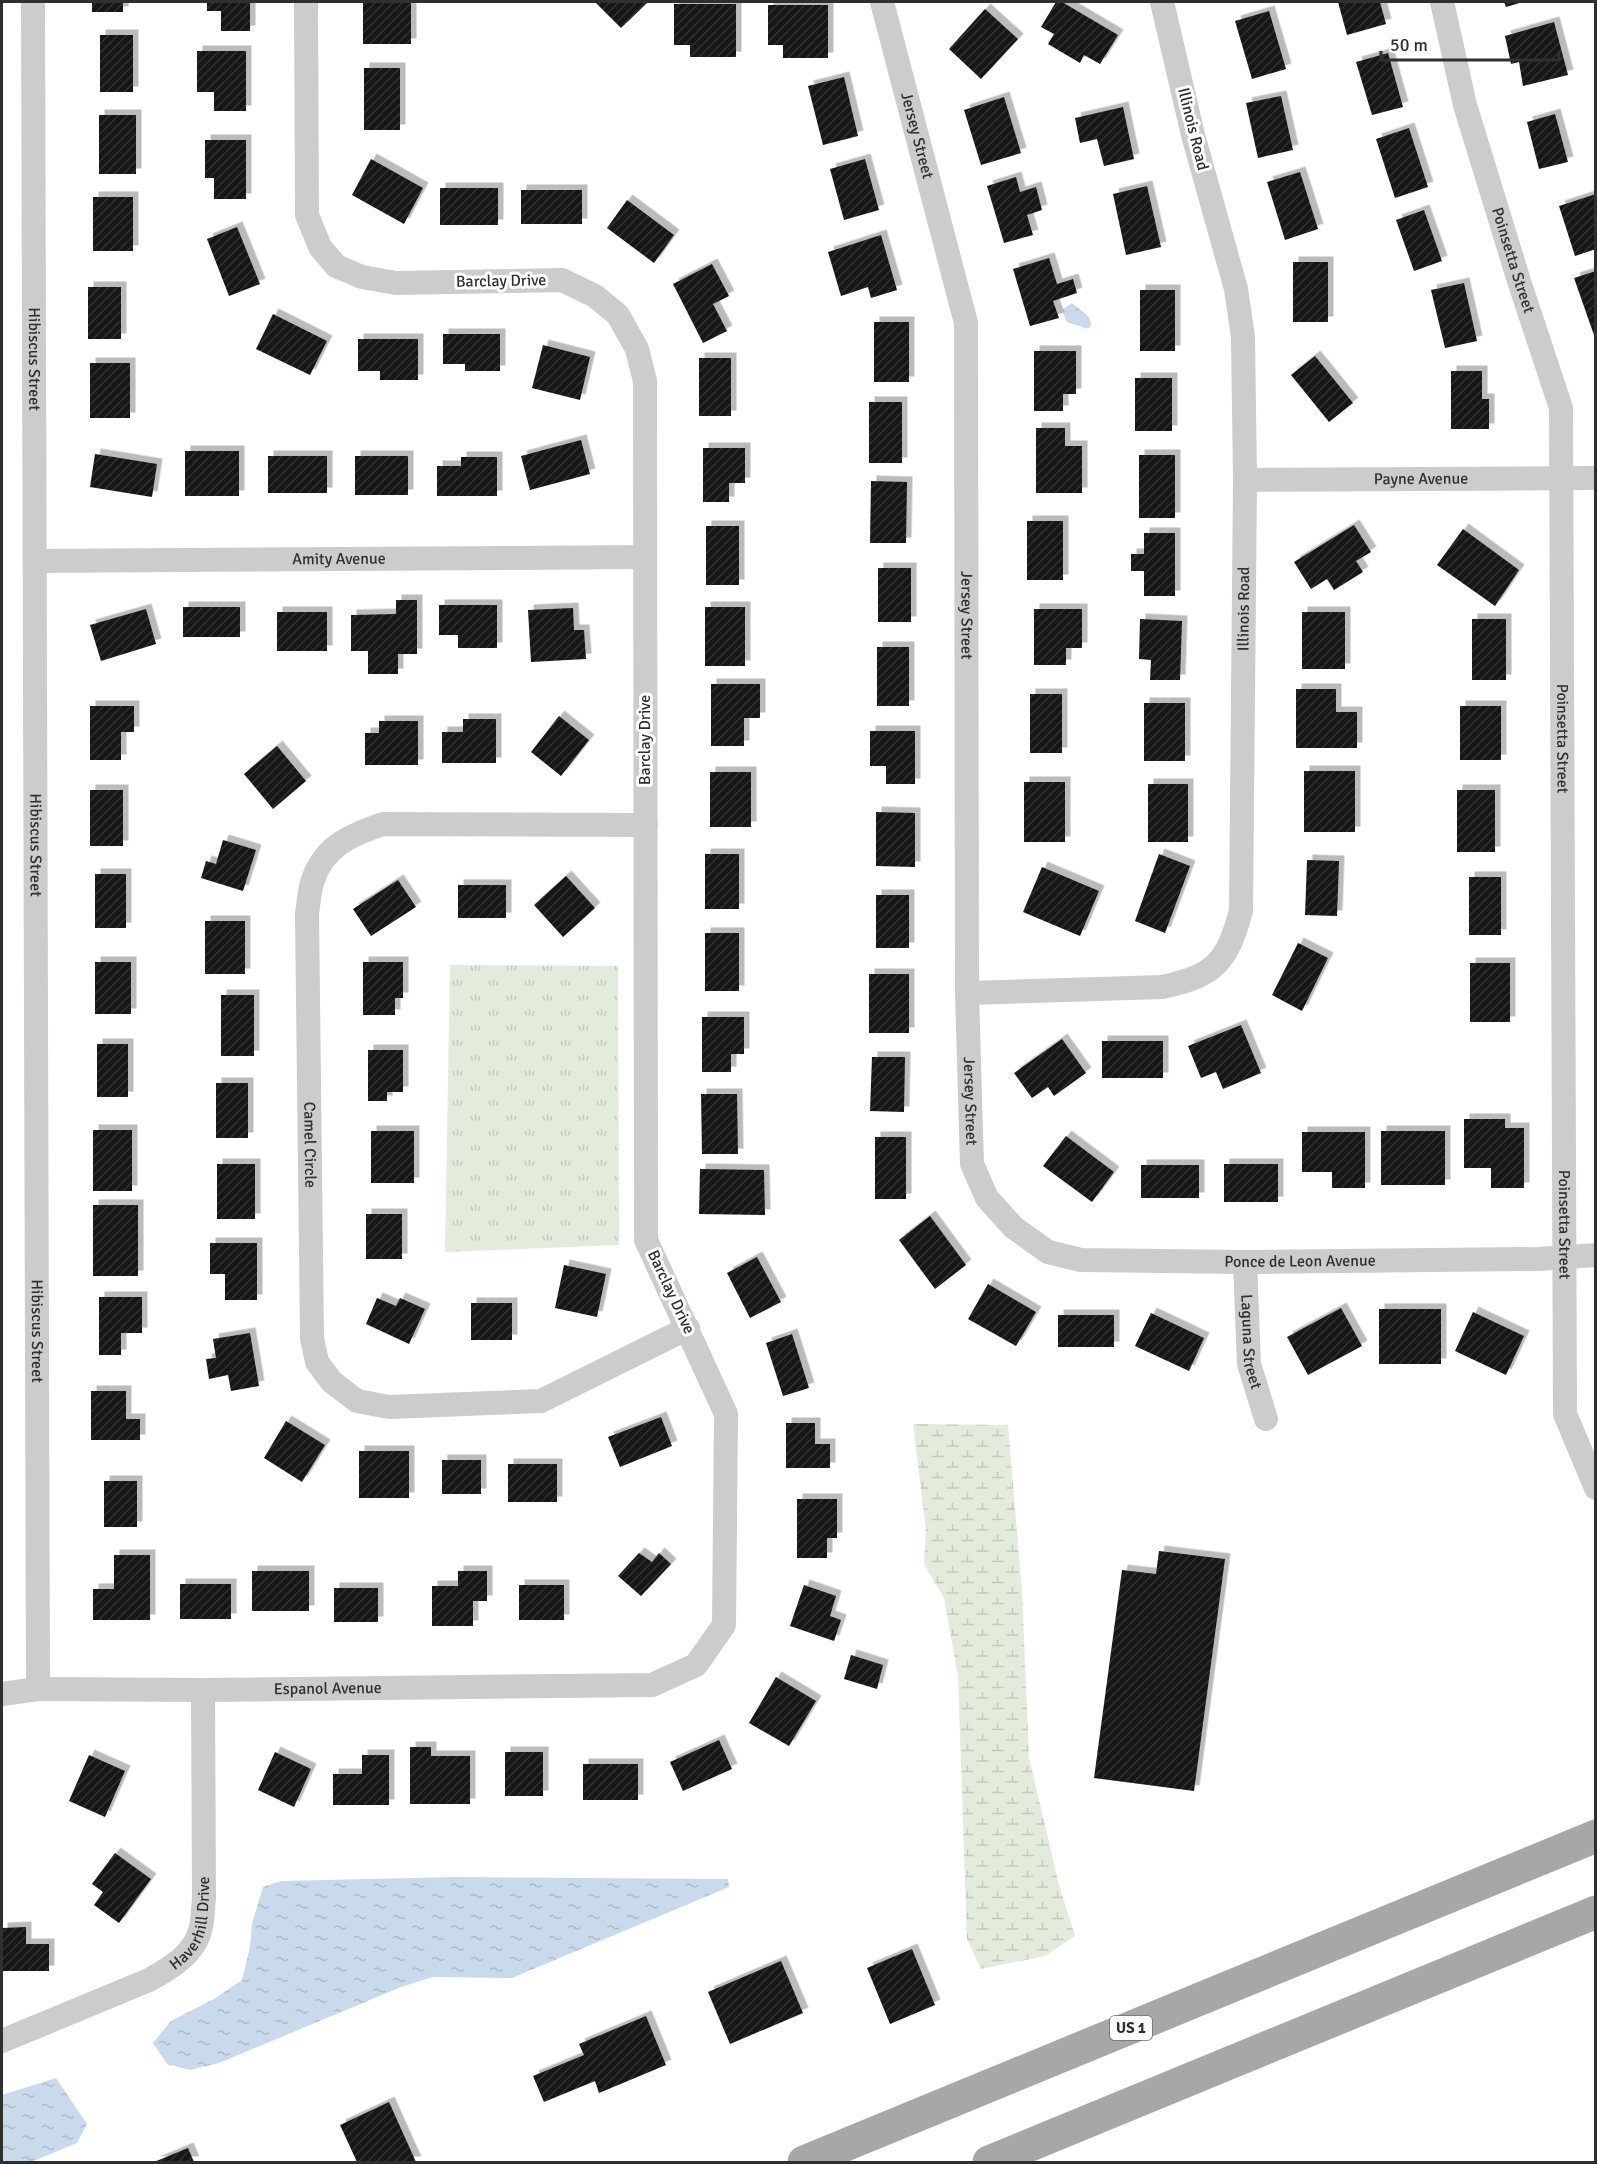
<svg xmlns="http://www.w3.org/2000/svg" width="1597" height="2164" viewBox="0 0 1597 2164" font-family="Signika,sans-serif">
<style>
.grass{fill:url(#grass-tufts)}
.wetland{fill:url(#wetland-marsh)}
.water{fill:url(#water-ripples)}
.building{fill:url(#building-hatch);filter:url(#shadow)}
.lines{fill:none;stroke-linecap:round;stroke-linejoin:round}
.minor{stroke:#ccc;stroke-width:24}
.primary{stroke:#a7a7a7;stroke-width:33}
.labels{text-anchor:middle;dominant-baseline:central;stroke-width:6;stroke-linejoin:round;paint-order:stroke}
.shield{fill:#fff;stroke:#6d6d6d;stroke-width:1.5}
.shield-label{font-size:15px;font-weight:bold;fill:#2f2f2f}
.street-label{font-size:16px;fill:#2f2f2f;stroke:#fff}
</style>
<defs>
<pattern id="grass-tufts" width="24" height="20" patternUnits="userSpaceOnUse" patternTransform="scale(1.5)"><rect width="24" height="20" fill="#e3ecdc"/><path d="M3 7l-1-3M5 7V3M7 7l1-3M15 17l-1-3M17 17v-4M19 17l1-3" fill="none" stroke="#c3cbbd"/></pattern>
<pattern id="wetland-marsh" width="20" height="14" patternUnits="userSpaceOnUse" patternTransform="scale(1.5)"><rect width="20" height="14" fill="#e3ecdc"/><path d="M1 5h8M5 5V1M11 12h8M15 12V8" fill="none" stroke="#c3cbbd"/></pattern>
<pattern id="water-ripples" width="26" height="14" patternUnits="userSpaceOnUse" patternTransform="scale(1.5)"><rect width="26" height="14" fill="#c8daec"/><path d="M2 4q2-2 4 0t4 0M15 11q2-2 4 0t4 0" fill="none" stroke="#acbbcb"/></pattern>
<pattern id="building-hatch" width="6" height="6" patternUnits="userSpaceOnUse" patternTransform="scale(1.5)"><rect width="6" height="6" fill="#161616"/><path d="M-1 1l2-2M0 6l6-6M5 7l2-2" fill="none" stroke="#303030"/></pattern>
<filter id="shadow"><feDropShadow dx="5.5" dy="-5.5" stdDeviation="0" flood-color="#0004"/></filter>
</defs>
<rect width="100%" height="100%" fill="#fff"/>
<!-- grass -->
<path class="grass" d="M450,965l168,1 1,279 -174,7z"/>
<!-- wetland -->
<path class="wetland" d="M913,1424l95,1 14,166 7,166 30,128 16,51 -30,20 -64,13 -14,-30 -9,-263 -14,-78 -20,-34 2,-34z"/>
<!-- water -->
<path class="water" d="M1072,303l17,14 2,7 -1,3c-10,3 -1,2 -10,-1 -12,-4 -15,-1 -17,-17z
M457,1877l271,2 1,8 -217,91 -79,-1 -32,10 -182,76 -29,7 -23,-6 -14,-21 18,-22 43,-22 28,-19 8,-33 2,-23 11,-37 18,-6z
M56,2078l31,46 -10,19 -46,19h-29v-67z"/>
<!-- building -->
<path class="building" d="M92,2h31v10h-31z
M207,2h43v29h-29v-20h-14z
M363,2h48v42h-48z
M595,2h53l-27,26z
M1056,2h6l56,33 -18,29 -16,-9 -4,8 -32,-19 6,-10 -13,-7z
M1338,2h42l6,22 -39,11z
M1504,2h19l-17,5z
M674,4h62v53h-46v-12h-16z
M768,5h60v53h-45v-13h-15z
M985,9l33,30 -37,40 -32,-30z
M1269,11l17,58 -34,10 -17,-58z
M1554,22l14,53 -45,11 -4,-24 -8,2 -6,-28z
M100,35h33v57h-33z
M197,51h49v60h-32v-19h-17z
M1388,53l15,54 -31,8 -16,-53z
M364,68h36v62h-36z
M844,77l14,59 -35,9 -15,-59z
M1281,96l12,54 -35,8 -12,-55z
M1004,97l17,56 -40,12 -17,-55z
M1123,107l11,52 -30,7 -7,-27 -17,4 -5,-25z
M1555,114l13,48 -29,7 -12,-47z
M99,115h37v59h-37z
M1409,128l19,59 -33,11 -19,-59z
M205,140h41v59h-32v-21h-9z
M371,159l52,29 -19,36 -52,-29z
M865,159l14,51 -35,10 -14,-51z
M1300,172l18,57 -33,11 -18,-58z
M1016,177l4,15 16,-5 6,23 -15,5 6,20 -29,8 -17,-57z
M1147,186l14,61 -35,8 -13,-61z
M440,188h58v37h-58z
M521,190h61v34h-61z
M1596,194v55l-21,7 -16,-50z
M93,197h40v54h-40z
M627,200l47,35 -20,28 -47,-35z
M1424,210l18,51 -28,10 -18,-51z
M237,227l23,57 -31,12 -22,-57z
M881,235l16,55 -26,8 -3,-11 -27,9 -13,-44z
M1049,258l8,26 16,-5 4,14 -24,8 6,17 -29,8 -17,-57z
M1293,262h35v60h-35z
M712,264l17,32 -16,8 14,27 -24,12 -30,-59z
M1596,271v67h-1l-21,-60z
M1464,283l13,58 -32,7 -14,-58z
M88,287h33v52h-33z
M1140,290h35v61h-35z
M273,314l54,27 -17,34 -54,-26z
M874,322h35v60h-35z
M443,334h57v37h-35v-7h-22z
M358,339h60v41h-38v-9h-22z
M543,345l47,12 -10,43 -48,-12z
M1034,351h42v43h-13v17h-29z
M1315,356l38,47 -24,19 -38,-47z
M699,358h32v58h-32z
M90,363h40v55h-40z
M1451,371h31v28h7v30h-38z
M1135,378h37v53h-37z
M869,402h33v61h-33z
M1036,428h29v18h17v47h-46z
M581,440l9,34 -60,16 -9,-34z
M703,448h42v35h-16v19h-26z
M185,451h54v45h-54z
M95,454l62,10 -5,33 -62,-10z
M1139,455h36v63h-36z
M268,456h59v37h-59z
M355,456h53v39h-53z
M461,457h36v39h-60v-30h24z
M871,481l36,1 -1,61h-36z
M1027,521h36v59h-36z
M1354,525l17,27 -15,9 7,11 -29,18 -7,-11 -16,10 -17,-27z
M706,526h33v59h-33z
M1463,529l56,41 -24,36 -58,-41z
M1144,533h31v63h-31v-25h-13v-17h13z
M878,568h33v54h-33z
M396,600h21v54h-19v20h-30v-23h-17v-36l45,-1z
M439,605h58v43h-39v-13h-19z
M183,607h57v30h-57z
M705,607h40v59h-40z
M573,608l1,22h10l2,29 -55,3 -3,-52z
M146,609l10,35 -55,17 -11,-36z
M1034,609h48v39h-16v17h-32z
M277,612h50v39h-50z
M1302,612h43v57h-43z
M1140,619l42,2 -2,59h-30l1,-20 -12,-1z
M1472,619h34v61h-34z
M877,647h32v59h-32z
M711,684h49v34h-16v28h-33z
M1296,689h40v23h21v36h-61z
M1030,694h32v59h-32z
M1144,703h41v58h-41z
M90,706h44v26h-13v28h-31z
M1460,706h41v54h-41z
M559,716l30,24 -28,36 -30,-24z
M463,719h33v44h-54v-31h21z
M379,721h39v44h-53v-32h14z
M870,731h45v53h-29v-18h-16z
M277,746l29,35 -33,28 -29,-35z
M1304,771h51v61h-51z
M710,772h41v55h-41z
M1024,782h41v60h-41z
M1148,784h40v58h-40z
M90,790h33v56h-33z
M1457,790h38v62h-38z
M876,812l39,1v54l-39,-1z
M223,840l33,10 -13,41 -42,-13 5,-17 10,3z
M705,854h34v55h-34z
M1159,854l31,12 -25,67 -30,-12z
M1307,860l32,1 -2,55 -32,-1z
M1042,867l57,24 -19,45 -57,-24z
M95,874h31v54h-31z
M566,876l29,32 -32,29 -29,-32z
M1469,877h32v58h-32z
M398,880l18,27 -45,29 -18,-27z
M458,885h48v33h-48z
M876,895h33v53h-33z
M205,921h40v53h-40z
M705,933h34v58h-34z
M1298,943l30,15 -26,53 -30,-16z
M95,962h36v52h-36z
M363,962h40v36h-8v17h-32z
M1470,963h40v59h-40z
M869,974h40v59h-40z
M221,995h33v61h-33z
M702,1017h42v37h-13v18h-29z
M1241,1025l20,48 -38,16 -7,-17 -15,6 -13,-32z
M1062,1039l24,34 -32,23 -6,-9 -16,11 -18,-25z
M1102,1041h61v37h-61z
M97,1044h31v53h-31z
M368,1050h35v42h-16v9h-19z
M872,1057h33l-1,55 -34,-1z
M216,1083h32v55h-32z
M701,1094h36l1,60h-36z
M1464,1119h41v9h19v60h-33v-20h-27z
M93,1130h39v61h-39z
M371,1131h43v52h-43z
M1381,1131h64v54h-64z
M1302,1132h63v56h-33v-16h-30z
M1066,1136l48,36 -22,30 -49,-36z
M875,1137h31v62h-31z
M217,1164h38v55h-38z
M1224,1164h54v38h-54z
M1141,1165h58v33h-58z
M700,1169l64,1 1,45 -66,-1z
M93,1205h45v71h-45z
M366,1214h36v45h-36z
M930,1216l36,49 -31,24 -36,-49z
M210,1243h47v57h-32v-26h-15z
M757,1257l24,45 -31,16 -23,-45z
M564,1265l42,9 -9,43 -42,-9z
M988,1284l48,28 -20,34 -48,-27z
M99,1297h43v36h-21v22h-22z
M377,1298l19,8 4,-8 25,11 -16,35 -43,-20z
M471,1303h41v37h-41z
M1341,1308l21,38 -54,29 -21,-38z
M1379,1309h62v55h-62z
M1473,1312l51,24 -18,39 -51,-24z
M1151,1313l53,25 -15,33 -54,-25z
M1058,1315h56v32h-56z
M250,1333l9,53 -28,5 -3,-16 -19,4 -3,-20 10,-1 -3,-19z
M792,1334l17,54 -26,8 -17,-53z
M91,1391h35v28h14v21h-49z
M661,1417l11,29 -52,21 -12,-30z
M286,1421l39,24 -23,37 -38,-24z
M786,1423h29v21h15v24h-44z
M359,1451h50v47h-50z
M442,1460h39v34h-39z
M508,1464h49v38h-49z
M104,1481h33v46h-33z
M797,1499h40v39h-10v20h-30z
M1159,1551l66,8 -31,232 -100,-13 28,-208 34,4z
M639,1553l13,9 7,-9 12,11 -30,32 -23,-20z
M114,1555h36v65h-57v-31h21z
M252,1571h57v40h-57z
M458,1571h29v30h-14v25h-41v-40h26z
M180,1584h51v35h-51z
M519,1585h45v35h-45z
M804,1585l32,11 -6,20 11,4 -7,21 -44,-15z
M334,1588h44v34h-44z
M851,1655l32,10 -6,24 -33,-10z
M776,1677l40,24 -27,45 -40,-23z
M719,1740l13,29 -49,22 -13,-29z
M410,1747h21v9h39v48h-60z
M275,1752l36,17 -17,38 -36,-17z
M505,1752h38v44h-38z
M89,1755l36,16 -20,46 -36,-16z
M362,1755h27v50h-56v-31h29z
M583,1764h55v36h-55z
M115,1853l36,26 -32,44 -25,-18 9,-13 -11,-8z
M26,1927v17h23v27h-47v-43z
M912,1949l23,56 -45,19 -23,-56z
M781,1961l22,52 -73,31 -22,-52z
M646,2016l20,49 -67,28 -4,-12 -51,21 -11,-26 51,-21 -5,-11z
M389,2102l27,60h-59l-17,-37z
M188,2148l6,14h-40z"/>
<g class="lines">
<!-- minor -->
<g class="minor">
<path id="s1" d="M33,2l5,1687"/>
<path id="s2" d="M882,2l84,321 1,670 5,171 15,34 26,29 35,25 33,8 164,2 293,-3 58,-4"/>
<path id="s3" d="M1442,2l23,103 54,176 42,127 4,1006 31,74"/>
<path id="s4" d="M1245,480l351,-2"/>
<path id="s5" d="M35,561l609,-4"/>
<path id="s6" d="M646,825l-263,-1c-32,11 -59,22 -70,56 -4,10 -4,23 -6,33l5,425 5,24 15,20 25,19 32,6 152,-6 147,-73"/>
<path id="s7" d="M967,993l195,-6c53,-11 65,-25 79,-76l4,-431 -2,-143 -7,-48 -43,-154 -31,-133"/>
<path id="s8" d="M1245,1262l4,102 17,55"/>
<path id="s9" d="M2,1694l36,-5 165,1 449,-5 44,-20 28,-40 2,-211 -80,-174 -1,-859 -8,-32 -19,-34 -23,-19 -33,-16 -166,3 -34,-6 -26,-11 -16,-19 -13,-32 -1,-213"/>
<path id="s10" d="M2,2041l147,-61c22,-12 47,-27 52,-53 2,-10 2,-20 3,-29l-1,-208"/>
</g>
<!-- primary -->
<path class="primary" d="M804,2162l792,-326
M989,2162l607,-250"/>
</g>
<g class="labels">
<!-- shield labels -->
<rect class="shield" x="1110" y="2016" width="42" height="24" rx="4.5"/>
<g class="shield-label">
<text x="1131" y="2028">US 1</text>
</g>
<!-- street labels -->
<g class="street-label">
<text transform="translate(1193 129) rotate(76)">Illinois Road</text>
<text stroke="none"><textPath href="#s2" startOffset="138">Jersey Street</textPath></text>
<text stroke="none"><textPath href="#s3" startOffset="268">Poinsetta Street</textPath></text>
<text transform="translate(501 281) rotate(-1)">Barclay Drive</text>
<text stroke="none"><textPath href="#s1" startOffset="357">Hibiscus Street</textPath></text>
<text stroke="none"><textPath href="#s4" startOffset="176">Payne Avenue</textPath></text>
<text stroke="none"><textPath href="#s5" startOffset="304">Amity Avenue</textPath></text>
<text stroke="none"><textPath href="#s7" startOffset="616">Illinois Road</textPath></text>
<text stroke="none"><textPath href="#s2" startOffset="624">Jersey Street</textPath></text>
<text stroke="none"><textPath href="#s3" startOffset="754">Poinsetta Street</textPath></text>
<text transform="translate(645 740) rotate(-90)">Barclay Drive</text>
<text stroke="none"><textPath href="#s1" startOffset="843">Hibiscus Street</textPath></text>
<text stroke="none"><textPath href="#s2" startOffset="1110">Jersey Street</textPath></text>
<text stroke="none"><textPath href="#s6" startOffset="622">Camel Circle</textPath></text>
<text stroke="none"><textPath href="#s3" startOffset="1240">Poinsetta Street</textPath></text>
<text stroke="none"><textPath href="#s2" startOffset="1545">Ponce de Leon Avenue</textPath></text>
<text transform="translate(671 1292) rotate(65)">Barclay Drive</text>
<text stroke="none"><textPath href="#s1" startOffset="1329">Hibiscus Street</textPath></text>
<text stroke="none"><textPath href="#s8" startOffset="80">Laguna Street</textPath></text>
<text stroke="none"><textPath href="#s9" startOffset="326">Espanol Avenue</textPath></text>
<text stroke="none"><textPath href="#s10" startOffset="236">Haverhill Drive</textPath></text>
</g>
</g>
<!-- border -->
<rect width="1597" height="2164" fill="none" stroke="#2f2f2f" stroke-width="6"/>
<!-- scale -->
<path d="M1381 51v9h178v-9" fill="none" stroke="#2f2f2f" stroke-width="3"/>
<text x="1390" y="51" font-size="18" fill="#2f2f2f" stroke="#ffffff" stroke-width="4.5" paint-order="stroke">50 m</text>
</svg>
